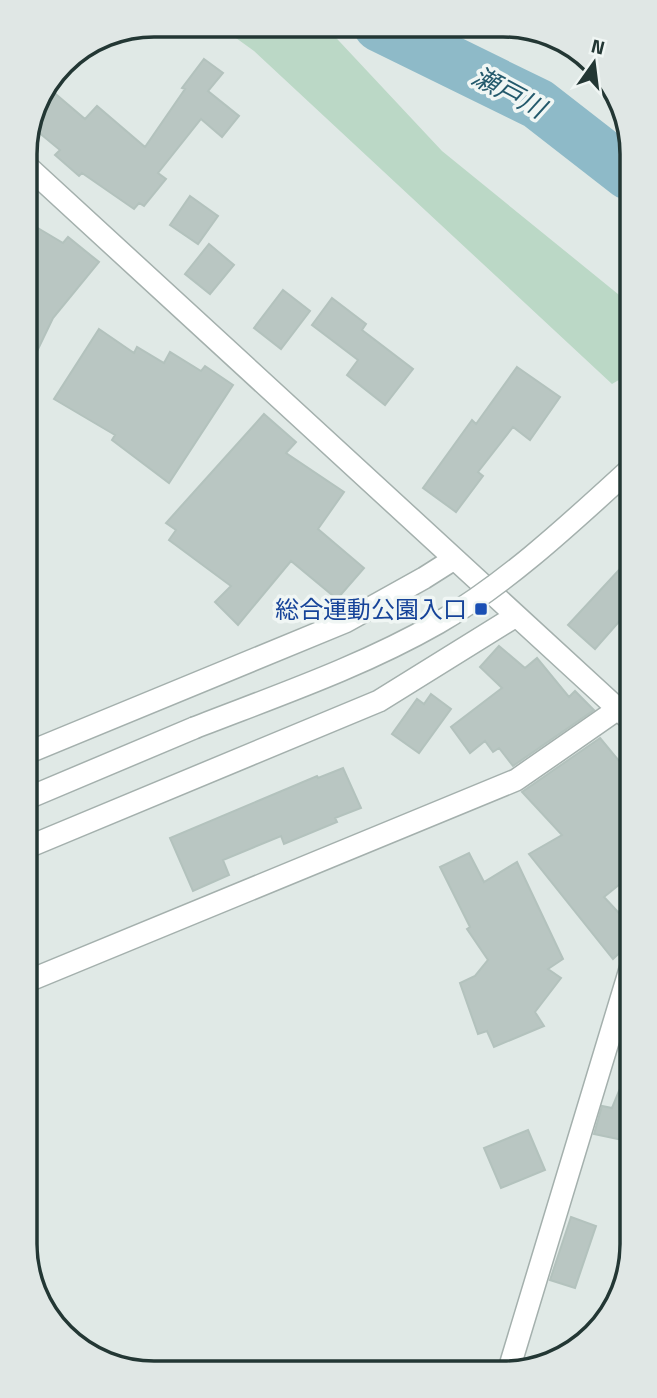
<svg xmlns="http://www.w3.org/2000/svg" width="657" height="1398" viewBox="0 0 657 1398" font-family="'Titillium Web','Noto Sans JP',sans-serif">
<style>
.green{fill:#bbd8c6}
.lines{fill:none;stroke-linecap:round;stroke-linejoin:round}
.river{stroke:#8ebac8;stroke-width:51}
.building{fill:#b9c6c2;stroke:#b3c2bd;stroke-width:2}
.minor-casing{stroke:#a4b0ad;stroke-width:24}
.tertiary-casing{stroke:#a4b0ad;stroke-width:24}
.minor{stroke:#fff;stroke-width:21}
.tertiary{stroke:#fff;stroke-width:21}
.tertiary-bridge-casing{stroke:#a4b0ad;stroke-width:24;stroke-linecap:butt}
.tertiary-bridge{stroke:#fff;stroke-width:21}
.transit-dot{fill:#1a4fb4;stroke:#f0f6f4;stroke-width:2.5}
.labels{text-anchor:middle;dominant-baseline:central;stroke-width:7;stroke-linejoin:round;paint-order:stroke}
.transit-label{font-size:24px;fill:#164399;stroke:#f0f6f4;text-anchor:end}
.water-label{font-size:26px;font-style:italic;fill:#245a6c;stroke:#f0f6f4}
.rim{fill:none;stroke:#233734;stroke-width:3.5}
</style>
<rect width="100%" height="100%" fill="#e0e9e6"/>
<!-- green -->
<path class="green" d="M218,25l107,1 117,125 187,152v71l-17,10 -358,-333z"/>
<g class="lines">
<!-- river -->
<path class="river" d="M379,26l159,78 90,70"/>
</g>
<!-- building -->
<path class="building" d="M204,59l19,14 -15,18 31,25 -17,21 -21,-18 -43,54 8,6 -22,27 -5,-3 -5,6 -52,-36 -3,3 -24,-21 5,-5 -29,-24 20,-36 34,29 12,-13 48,41 40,-58 -3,-1z
M190,196l28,20 -20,28 -28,-19z
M26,221l37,22 5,-6 31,25 -46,56 -27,56z
M209,244l25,21 -24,29 -25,-20z
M283,290l27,21 -29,38 -27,-21z
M332,298l34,26 -4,6 51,39 -28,36 -38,-30 11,-15 -46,-35z
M99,329l35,24 3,-6 27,16 6,-11 31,19 4,-5 28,19 -64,98 -57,-43 3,-5 -61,-36z
M517,367l43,30 -30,43 -17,-13 -35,45 5,4 -27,36 -33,-24 49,-68 4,4z
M264,414l32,28 -10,11 58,39 -26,37 46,39 -27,31 -46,-38 -53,64 -23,-23 16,-16 -62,-46 7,-10 -10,-7z
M630,558v51l-35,40 -27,-24z
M499,646l26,22 12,-10 32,39 6,-6 19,19 -81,56 -14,-18 -6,4 -8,-11 -15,12 -19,-26 51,-39 -22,-21z
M431,694l20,15 -32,44 -27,-19 25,-35 7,5z
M600,738l19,23 11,-11 1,125 -27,22 27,29v16l-18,17 -84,-105 33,-19 -40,-43z
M343,768l18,40 -26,10 2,4 -53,22 -3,-8 -58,24 6,15 -36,16 -23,-53 147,-62 1,2z
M469,853l15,29 33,-20 46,97 -15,10 13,9 -26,34 9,14 -50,21 -7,-16 -9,3 -18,-51 15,-7 13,-16 -21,-31 3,-2 -30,-60z
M631,1062l1,80 -38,-8 8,-28 10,2z
M528,1130l17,40 -44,18 -17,-40z
M571,1217l25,9 -21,62 -25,-8z"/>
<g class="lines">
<!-- minor casing -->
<g class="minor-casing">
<path id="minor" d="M26,165l604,555
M27,753l318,-131 79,-44 30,-19
M28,847l351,-146 137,-85
M28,981l488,-201 102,-71
M509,1369l122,-403"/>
</g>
<!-- tertiary casing -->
<g class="tertiary-casing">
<path id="tertiary" d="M28,798l166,-70"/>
</g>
<!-- minor -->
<use href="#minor" class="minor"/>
<!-- tertiary -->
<use href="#tertiary" class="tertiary"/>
<!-- tertiary-bridge casing -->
<g class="tertiary-bridge-casing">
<path id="tertiary-bridge" d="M194,728c82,-32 167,-61 244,-105 69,-40 133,-100 191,-153"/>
</g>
<!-- tertiary-bridge -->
<use href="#tertiary-bridge" class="tertiary-bridge"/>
</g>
<!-- markers -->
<rect class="transit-dot" x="474" y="602" width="14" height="14" rx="3.5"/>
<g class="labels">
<!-- transit labels -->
<g class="transit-label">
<text x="467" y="609">総合運動公園入口</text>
</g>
<!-- water labels -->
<g class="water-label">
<text transform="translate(509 92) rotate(28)">瀬戸川</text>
</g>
</g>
<!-- crop -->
<path d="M0 0H657V1398H0ZM154 37H503A117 117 0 0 1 620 154V1244A117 117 0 0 1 503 1361H154A117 117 0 0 1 37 1244V154A117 117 0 0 1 154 37Z" fill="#e0e7e5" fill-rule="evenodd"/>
<path class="rim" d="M154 37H503A117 117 0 0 1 620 154V1244A117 117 0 0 1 503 1361H154A117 117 0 0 1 37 1244V154A117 117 0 0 1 154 37Z"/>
<!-- north arrow -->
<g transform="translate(594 63) rotate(14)" stroke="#f0f6f4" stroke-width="5" paint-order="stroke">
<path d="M0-5L12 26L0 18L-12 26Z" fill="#233734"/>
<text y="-10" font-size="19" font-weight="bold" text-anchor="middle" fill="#233734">N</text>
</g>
</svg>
